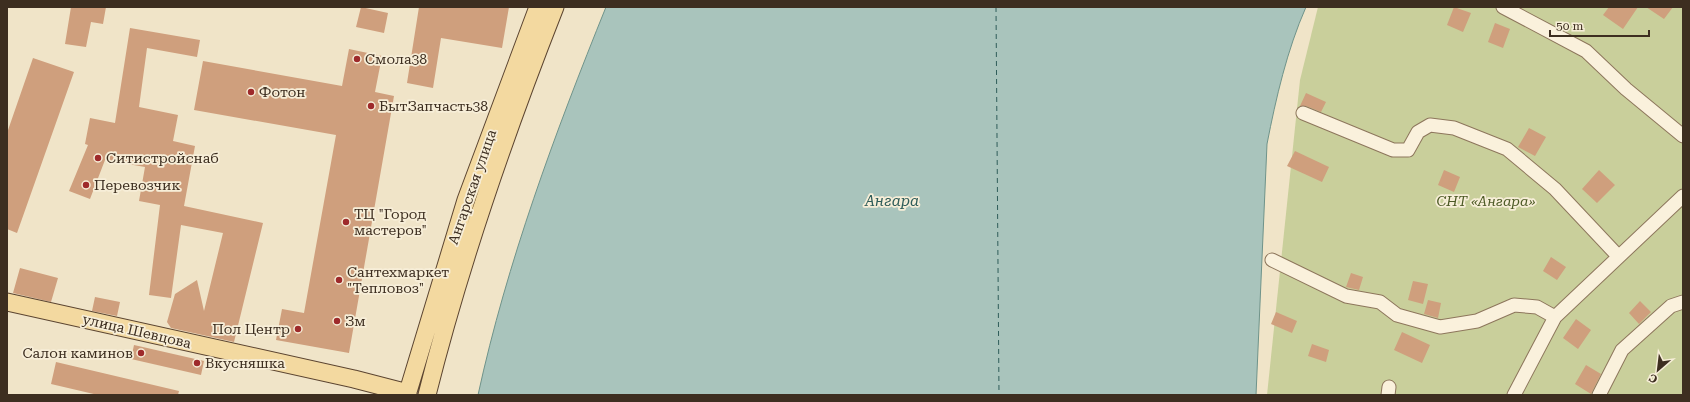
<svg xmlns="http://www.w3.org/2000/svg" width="1690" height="402" viewBox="0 0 1690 402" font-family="'Roboto Serif',serif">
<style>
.green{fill:#c9cf9b}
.water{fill:#a9c4bc;stroke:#6f938a}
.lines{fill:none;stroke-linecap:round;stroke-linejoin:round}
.ferry{stroke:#2f5d5a;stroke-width:1;stroke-dasharray:5 4;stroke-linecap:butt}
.building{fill:#cf9f7d}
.minor-casing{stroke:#8d765c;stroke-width:15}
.major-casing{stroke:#5b4430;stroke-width:19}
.minor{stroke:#faf1dc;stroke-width:13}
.major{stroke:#f3d9a0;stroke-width:17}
.poi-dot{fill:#9e2a2b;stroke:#f7eed8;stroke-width:1.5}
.labels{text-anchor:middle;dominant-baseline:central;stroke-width:3.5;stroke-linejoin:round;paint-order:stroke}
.poi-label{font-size:14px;fill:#3d2e20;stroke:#f7eed8;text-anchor:start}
.street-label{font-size:14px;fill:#3d2e20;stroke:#f7eed8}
.park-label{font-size:14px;font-style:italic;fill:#4d5a26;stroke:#f7eed8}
.water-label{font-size:15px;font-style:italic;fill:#2f5d5a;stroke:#f7eed8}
</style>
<rect width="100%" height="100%" fill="#f0e4c8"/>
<!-- green -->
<path class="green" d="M1318,7h365v388h-416l33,-315z"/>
<!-- water -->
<path class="water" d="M606,7h700c-19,43 -30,91 -39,137l-11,251h-778c29,-133 77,-262 128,-388z"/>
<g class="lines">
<!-- ferry -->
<path class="ferry" d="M996,7l3,388"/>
</g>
<!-- building -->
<path class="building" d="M71,7h35l-3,17 -12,-2 -5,25 -21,-3z
M361,7l27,6 -4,20 -28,-6z
M419,7h90l-7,41 -61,-10 -8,50 -26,-5z
M1454,7l17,6 -8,19 -16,-7z
M1609,7h29l-15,22 -20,-14z
M1646,7h27l-9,12z
M1495,23l15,6 -7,19 -15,-6z
M130,28l70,12 -3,17 -50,-9 -8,59 39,8 -5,26 22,5 -11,60 79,17 -29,119 -63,-14 -4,-6 8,-28 22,-14 7,31 19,-78 -42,-8 -10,73 -22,-3 11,-90 -21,-4 6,-34 -40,-7 -15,39 -21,-8 19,-46 -3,-1 5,-26 25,5z
M349,49l33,7 -7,36 19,4 -45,257 -73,-13 6,-31 22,4 32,-178 -142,-25 9,-49 139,25z
M33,58l41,14 -57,161 -10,-4v-96z
M1306,93l20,9 -5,10 -15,-6h-6z
M1529,128l17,9 -11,19 -17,-9z
M1295,151l34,16 -7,15 -35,-16z
M1444,170l16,7 -6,15 -16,-7z
M1599,170l16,15 -18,18 -15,-14z
M1551,257l15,10 -9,13 -14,-9z
M20,268l38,10 -7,24 -38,-9z
M1351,273l12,4 -4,13 -13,-3z
M1413,281l15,3 -5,20 -15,-4z
M95,297l25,5 -3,14 -25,-5z
M1428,300l13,3 -3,15 -14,-4z
M1640,301l11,11 -12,12 -10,-11z
M1276,312l21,9 -5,12 -21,-9z
M1576,319l15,11 -13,19 -15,-11z
M1402,332l28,13 -8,18 -28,-13z
M1312,344l17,6 -3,12 -18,-6z
M134,345l70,16 -3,14 -70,-16z
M56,362l123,29 -1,4h-80l-47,-11z
M1586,365l15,9 -10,20 -16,-10z"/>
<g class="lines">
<!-- minor casing -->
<g class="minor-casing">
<path id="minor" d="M1503,7l83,44 40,38 57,47
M1303,113l90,37h15l10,-18 12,-7 24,3 53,21 48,40 63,67
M1272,260l74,36 34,6 17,13 43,12 37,-6 37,-16 23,2 18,10
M1388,395l1,-8
M1514,395l41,-78 128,-121
M1599,395l23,-45 49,-44 12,-4"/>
</g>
<!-- major casing -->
<g class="major-casing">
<path id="major" d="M7,302l347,77 54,14
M407,395l59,-195 72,-193
M427,395c33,-132 78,-261 128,-388"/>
</g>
<!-- minor -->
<use href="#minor" class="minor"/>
<!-- major -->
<use href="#major" class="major"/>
</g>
<!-- markers -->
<g class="poi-dot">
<circle cx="357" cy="59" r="4"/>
<circle cx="251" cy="92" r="4"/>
<circle cx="371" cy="106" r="4"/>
<circle cx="98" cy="158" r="4"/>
<circle cx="86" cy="185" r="4"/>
<circle cx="346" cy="222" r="4"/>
<circle cx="339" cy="280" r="4"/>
<circle cx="337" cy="321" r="4"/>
<circle cx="298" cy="329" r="4"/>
<circle cx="141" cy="353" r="4"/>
<circle cx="197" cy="363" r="4"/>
</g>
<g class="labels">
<!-- poi labels -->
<g class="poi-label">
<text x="365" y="59">Смола38</text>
<text x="259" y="92">Фотон</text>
<text x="379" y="106">БытЗапчасть38</text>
<text x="106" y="158">Ситистройснаб</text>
<text x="94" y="185">Перевозчик</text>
<text x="354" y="214">ТЦ "Город<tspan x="354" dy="16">мастеров"</tspan></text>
<text x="347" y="272">Сантехмаркет<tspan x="347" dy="16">"Тепловоз"</tspan></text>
<text x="345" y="321">Зм</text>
<text x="290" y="329" text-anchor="end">Пол Центр</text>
<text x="133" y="353" text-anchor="end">Салон каминов</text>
<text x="205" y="363">Вкусняшка</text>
</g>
<!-- street labels -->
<g class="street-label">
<text transform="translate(472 187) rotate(-71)">Ангарская улица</text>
<text transform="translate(137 331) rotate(13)">улица Шевцова</text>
</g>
<!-- park labels -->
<g class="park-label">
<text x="1486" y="201">СНТ «Ангара»</text>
</g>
<!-- water labels -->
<g class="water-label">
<text x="892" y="201">Ангара</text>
</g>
</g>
<!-- border -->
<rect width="1690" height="402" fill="none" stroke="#3d2e20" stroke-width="16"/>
<!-- north arrow -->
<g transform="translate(1658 370) rotate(208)" stroke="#f7eed8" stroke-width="3" paint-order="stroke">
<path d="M0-3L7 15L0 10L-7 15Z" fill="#3d2e20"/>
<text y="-6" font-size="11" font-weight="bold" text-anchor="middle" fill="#3d2e20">С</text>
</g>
<!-- scale -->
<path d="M1550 30v6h99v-6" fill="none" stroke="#3d2e20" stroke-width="2"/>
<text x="1556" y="30" font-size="12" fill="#3d2e20" stroke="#f7eed8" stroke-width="3" paint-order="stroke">50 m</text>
</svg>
